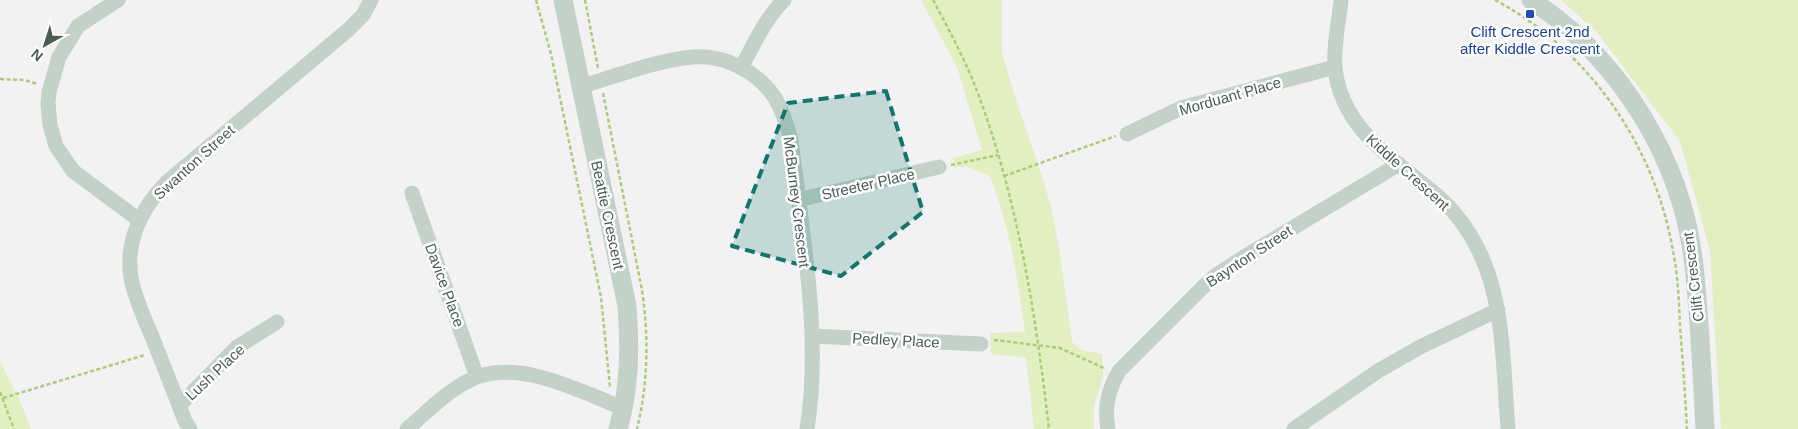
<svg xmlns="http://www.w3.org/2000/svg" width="1798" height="429" viewBox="0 0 1798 429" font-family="Helvetica,sans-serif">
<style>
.green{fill:#e2efc0}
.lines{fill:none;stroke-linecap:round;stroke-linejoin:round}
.path{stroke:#abcd78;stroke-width:2.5;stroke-dasharray:4 2.5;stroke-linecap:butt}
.minor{stroke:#c2d2c8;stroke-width:15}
.tertiary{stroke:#c2d2c8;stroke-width:19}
.marked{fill:#0f766e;fill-opacity:0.2;stroke:#0f766e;stroke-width:4;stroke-dasharray:10 6;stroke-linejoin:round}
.transit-dot{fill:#1a4fb4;stroke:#fff;stroke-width:2}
.labels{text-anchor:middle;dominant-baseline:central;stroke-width:5;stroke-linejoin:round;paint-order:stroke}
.transit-label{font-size:15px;fill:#164399;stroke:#fff}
.street-label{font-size:15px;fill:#495e51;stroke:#fff}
</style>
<rect width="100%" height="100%" fill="#f3f1f3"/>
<!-- green -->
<path class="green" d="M921,0h81v54l17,55 19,55 13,42 9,48 12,88 9,8 21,4 1,23 -9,29v23h-60l-8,-71 -35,-4 -1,-21 35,-1c-7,-54 -16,-106 -35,-156l-22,-9h-13l-2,-9 29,-8 -25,-83z
M1561,0h237v429h-77l-11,-178 -30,-110 -84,-110z
M0,361l17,33 14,35h-31z"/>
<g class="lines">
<!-- path -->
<path class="path" d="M536,0l15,54 50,243 9,90
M585,0l13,68
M933,0c17,32 35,65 47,99 39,107 56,218 69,330
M1495,0c94,50 160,146 178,251 5,25 6,50 7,76 3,34 5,68 7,102
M0,79l24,1 14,4
M603,93l39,197c7,47 6,93 -5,139
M951,165l47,-10
M1004,176l112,-40
M994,340l66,8 46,21
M0,392l14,37
M3,398l142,-43"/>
<!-- minor -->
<path class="minor" d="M118,0l-40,26 -19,31 -10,35 -1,11 2,22 6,21 17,25 66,49
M1341,0c-2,22 -8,46 -6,68 7,64 62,92 106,131 15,14 29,33 38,52 26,53 24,120 29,178
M741,68c13,-24 24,-49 43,-68
M582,86c35,-10 75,-26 111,-29 31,-3 65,15 82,41 8,13 12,27 16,42 11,93 31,196 16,289
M1127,134l54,-26 154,-41
M412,193l65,184
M798,200l141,-33
M812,336l169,8
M179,406l58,-59 40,-25
M190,429l-5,-8c-10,-27 -21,-54 -32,-82 -8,-19 -18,-40 -22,-61 -6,-37 11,-71 36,-96l181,-152 15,-15 8,-15
M407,429c20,-17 40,-38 63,-49 47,-23 109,11 153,28
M1108,429c-4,-22 0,-38 11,-58l83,-83 13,-12 29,-19 155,-93
M1294,429l84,-58 42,-24 78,-37"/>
<!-- tertiary -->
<path class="tertiary" d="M563,0l64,306c3,42 3,82 -9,123
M1531,0c89,58 152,161 163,266 6,54 8,109 11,163"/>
</g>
<!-- marked area -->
<path class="marked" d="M886,91l37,121 -82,64 -109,-30 56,-143z"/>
<!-- markers -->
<rect class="transit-dot" x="1525" y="9" width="10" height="10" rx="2.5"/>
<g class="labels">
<!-- transit labels -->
<g class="transit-label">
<text x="1530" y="31">Clift Crescent 2nd<tspan x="1530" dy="17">after Kiddle Crescent</tspan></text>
</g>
<!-- street labels -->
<g class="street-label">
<text transform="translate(1230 96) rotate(-16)">Morduant Place</text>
<text transform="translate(194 162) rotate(-42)">Swanton Street</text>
<text transform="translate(1408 172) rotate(42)">Kiddle Crescent</text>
<text transform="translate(868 184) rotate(-13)">Streeter Place</text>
<text transform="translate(797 202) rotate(83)">McBurney Crescent</text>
<text transform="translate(608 215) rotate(78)">Beattie Crescent</text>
<text transform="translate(1249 256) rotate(-33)">Baynton Street</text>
<text transform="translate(1693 277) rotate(-97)">Clift Crescent</text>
<text transform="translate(445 285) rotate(70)">Davice Place</text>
<text transform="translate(896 340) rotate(3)">Pedley Place</text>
<text transform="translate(215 372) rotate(-43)">Lush Place</text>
</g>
</g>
<!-- north arrow -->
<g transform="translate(45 45) rotate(219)" stroke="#ffffff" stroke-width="4" paint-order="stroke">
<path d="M0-4L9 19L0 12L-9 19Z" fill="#495e51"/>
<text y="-8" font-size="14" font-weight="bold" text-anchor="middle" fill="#495e51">N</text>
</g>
</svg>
